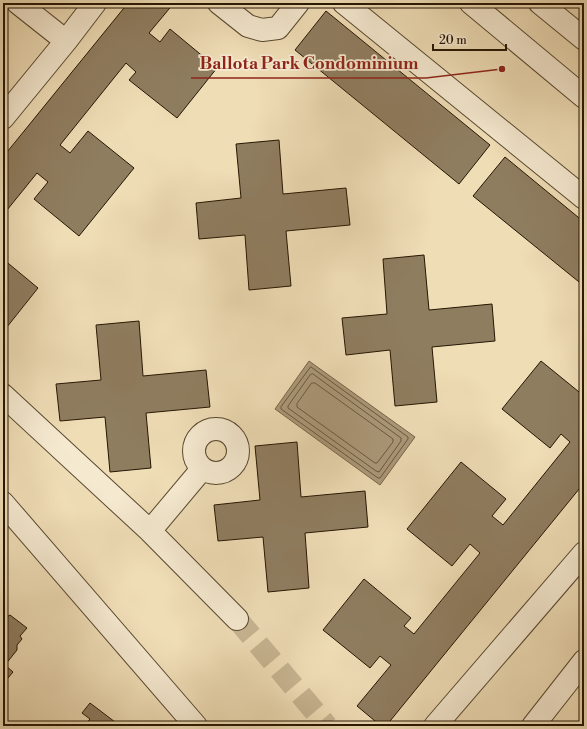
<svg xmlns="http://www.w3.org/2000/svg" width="587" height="729" viewBox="0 0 587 729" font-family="'Libre Bodoni',serif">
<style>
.water{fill:#ab9979;stroke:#766549}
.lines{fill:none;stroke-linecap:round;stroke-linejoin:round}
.shore{stroke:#68583e;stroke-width:1}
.building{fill:#8f7d60;stroke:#261602}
.minor-tunnel{stroke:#c7b592;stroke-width:22;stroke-dasharray:22 11;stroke-linecap:butt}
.minor-casing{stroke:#58482f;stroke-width:24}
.minor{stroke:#f5e9d0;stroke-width:22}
.leader{fill:none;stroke:#8f2418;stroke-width:1.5}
.callout-dot{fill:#8f2418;stroke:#f5e9d0;stroke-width:1.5}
.callout-label{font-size:17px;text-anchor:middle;font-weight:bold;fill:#8f2418;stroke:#f5e9d0;stroke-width:3.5;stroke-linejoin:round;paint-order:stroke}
</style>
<rect width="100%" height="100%" fill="#efddb6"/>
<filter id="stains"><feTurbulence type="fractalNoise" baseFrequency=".005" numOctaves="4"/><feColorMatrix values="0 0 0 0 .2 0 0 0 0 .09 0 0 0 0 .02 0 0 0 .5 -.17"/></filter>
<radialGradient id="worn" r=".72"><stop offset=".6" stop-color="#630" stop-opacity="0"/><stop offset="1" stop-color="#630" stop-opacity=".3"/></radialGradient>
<!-- water -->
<path class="water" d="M309,361l106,76 -35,48 -105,-76z"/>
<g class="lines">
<!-- shore -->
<path class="shore" d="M311,367l97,70v2l-28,39h-2l-97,-69v-2z
M313,374l88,64v3l-22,31 -3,-1 -88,-63v-2l22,-31z
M312,383h3l78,56v3l-16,21h-2l-78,-56v-3z"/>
</g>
<!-- building -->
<path class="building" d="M128,3h46l-25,30 11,9 10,-13 47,39 -40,50 -48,-38 7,-8 -10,-9 -66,82 10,8 18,-22 46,37 -55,68 -45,-37 14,-17 -11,-9 -34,42v-58z
M326,11l164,134 -31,39 -164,-134z
M279,140l4,54 63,-6 4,37 -64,6 5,55 -42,4 -4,-55 -46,4 -3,-36 45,-5 -5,-54z
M505,157l79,65v64l-111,-90z
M424,255l5,55 63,-6 3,37 -63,6 5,55 -42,4 -5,-56 -44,5 -4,-37 45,-4 -4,-55z
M3,259l35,29 -35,44z
M139,321l4,55 63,-6 4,37 -64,6 5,55 -41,4 -5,-55 -45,4 -4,-37 45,-4 -5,-55z
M541,361l43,35v87l-198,243h-5l-24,-20 34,-41 -11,-9 -10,12 -47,-38 41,-51 47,39 -7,8 10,8 66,-81 -10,-9 -18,22 -45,-37 54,-67 45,37 -14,17 11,9 67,-83 -9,-8 -11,14 -48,-39z
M297,442l4,55 64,-6 3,36 -63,6 4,55 -41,4 -5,-55 -45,4 -4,-36 46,-5 -5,-54z
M10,615l17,13 -7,8 2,3 -5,6v5l-12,15 8,7 -10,12v-65z
M90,703l29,22 -1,1h-34l6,-7 -8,-6z"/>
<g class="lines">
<!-- minor-tunnel -->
<path class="minor-tunnel" d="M237,619l90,107"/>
<!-- minor casing -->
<g class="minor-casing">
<path id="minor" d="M18,3l48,38
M219,3l29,23 14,4 16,-2 20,-25
M344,3l240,195
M471,3l113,94
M540,3l44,36
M3,118l63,-77 29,-38
M3,395l147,136 87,88
M194 451a22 22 0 1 1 44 0a22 22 0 1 1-44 0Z
M3,503l193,223
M150,531l52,-62
M435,726l149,-173
M533,726l51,-65"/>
</g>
<!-- minor -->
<use href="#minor" class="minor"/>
</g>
<!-- callouts -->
<path class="leader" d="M502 69L426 78H191"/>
<circle class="callout-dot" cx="502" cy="69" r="4"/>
<g class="callout-label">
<text x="309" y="69">Ballota Park Condominium</text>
</g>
<!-- margin -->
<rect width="587" height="729" fill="none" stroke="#efddb6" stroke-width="16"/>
<rect x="4" y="4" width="579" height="721" fill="none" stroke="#261602" stroke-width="2"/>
<rect x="8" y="8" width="571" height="713" fill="none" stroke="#261602"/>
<!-- scale -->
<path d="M433 44v6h73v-6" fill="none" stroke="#261602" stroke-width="2"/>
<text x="439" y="44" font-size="12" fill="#261602" stroke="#f5e9d0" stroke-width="3" paint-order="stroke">20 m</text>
<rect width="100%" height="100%" filter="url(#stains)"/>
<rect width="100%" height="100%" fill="url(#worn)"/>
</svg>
